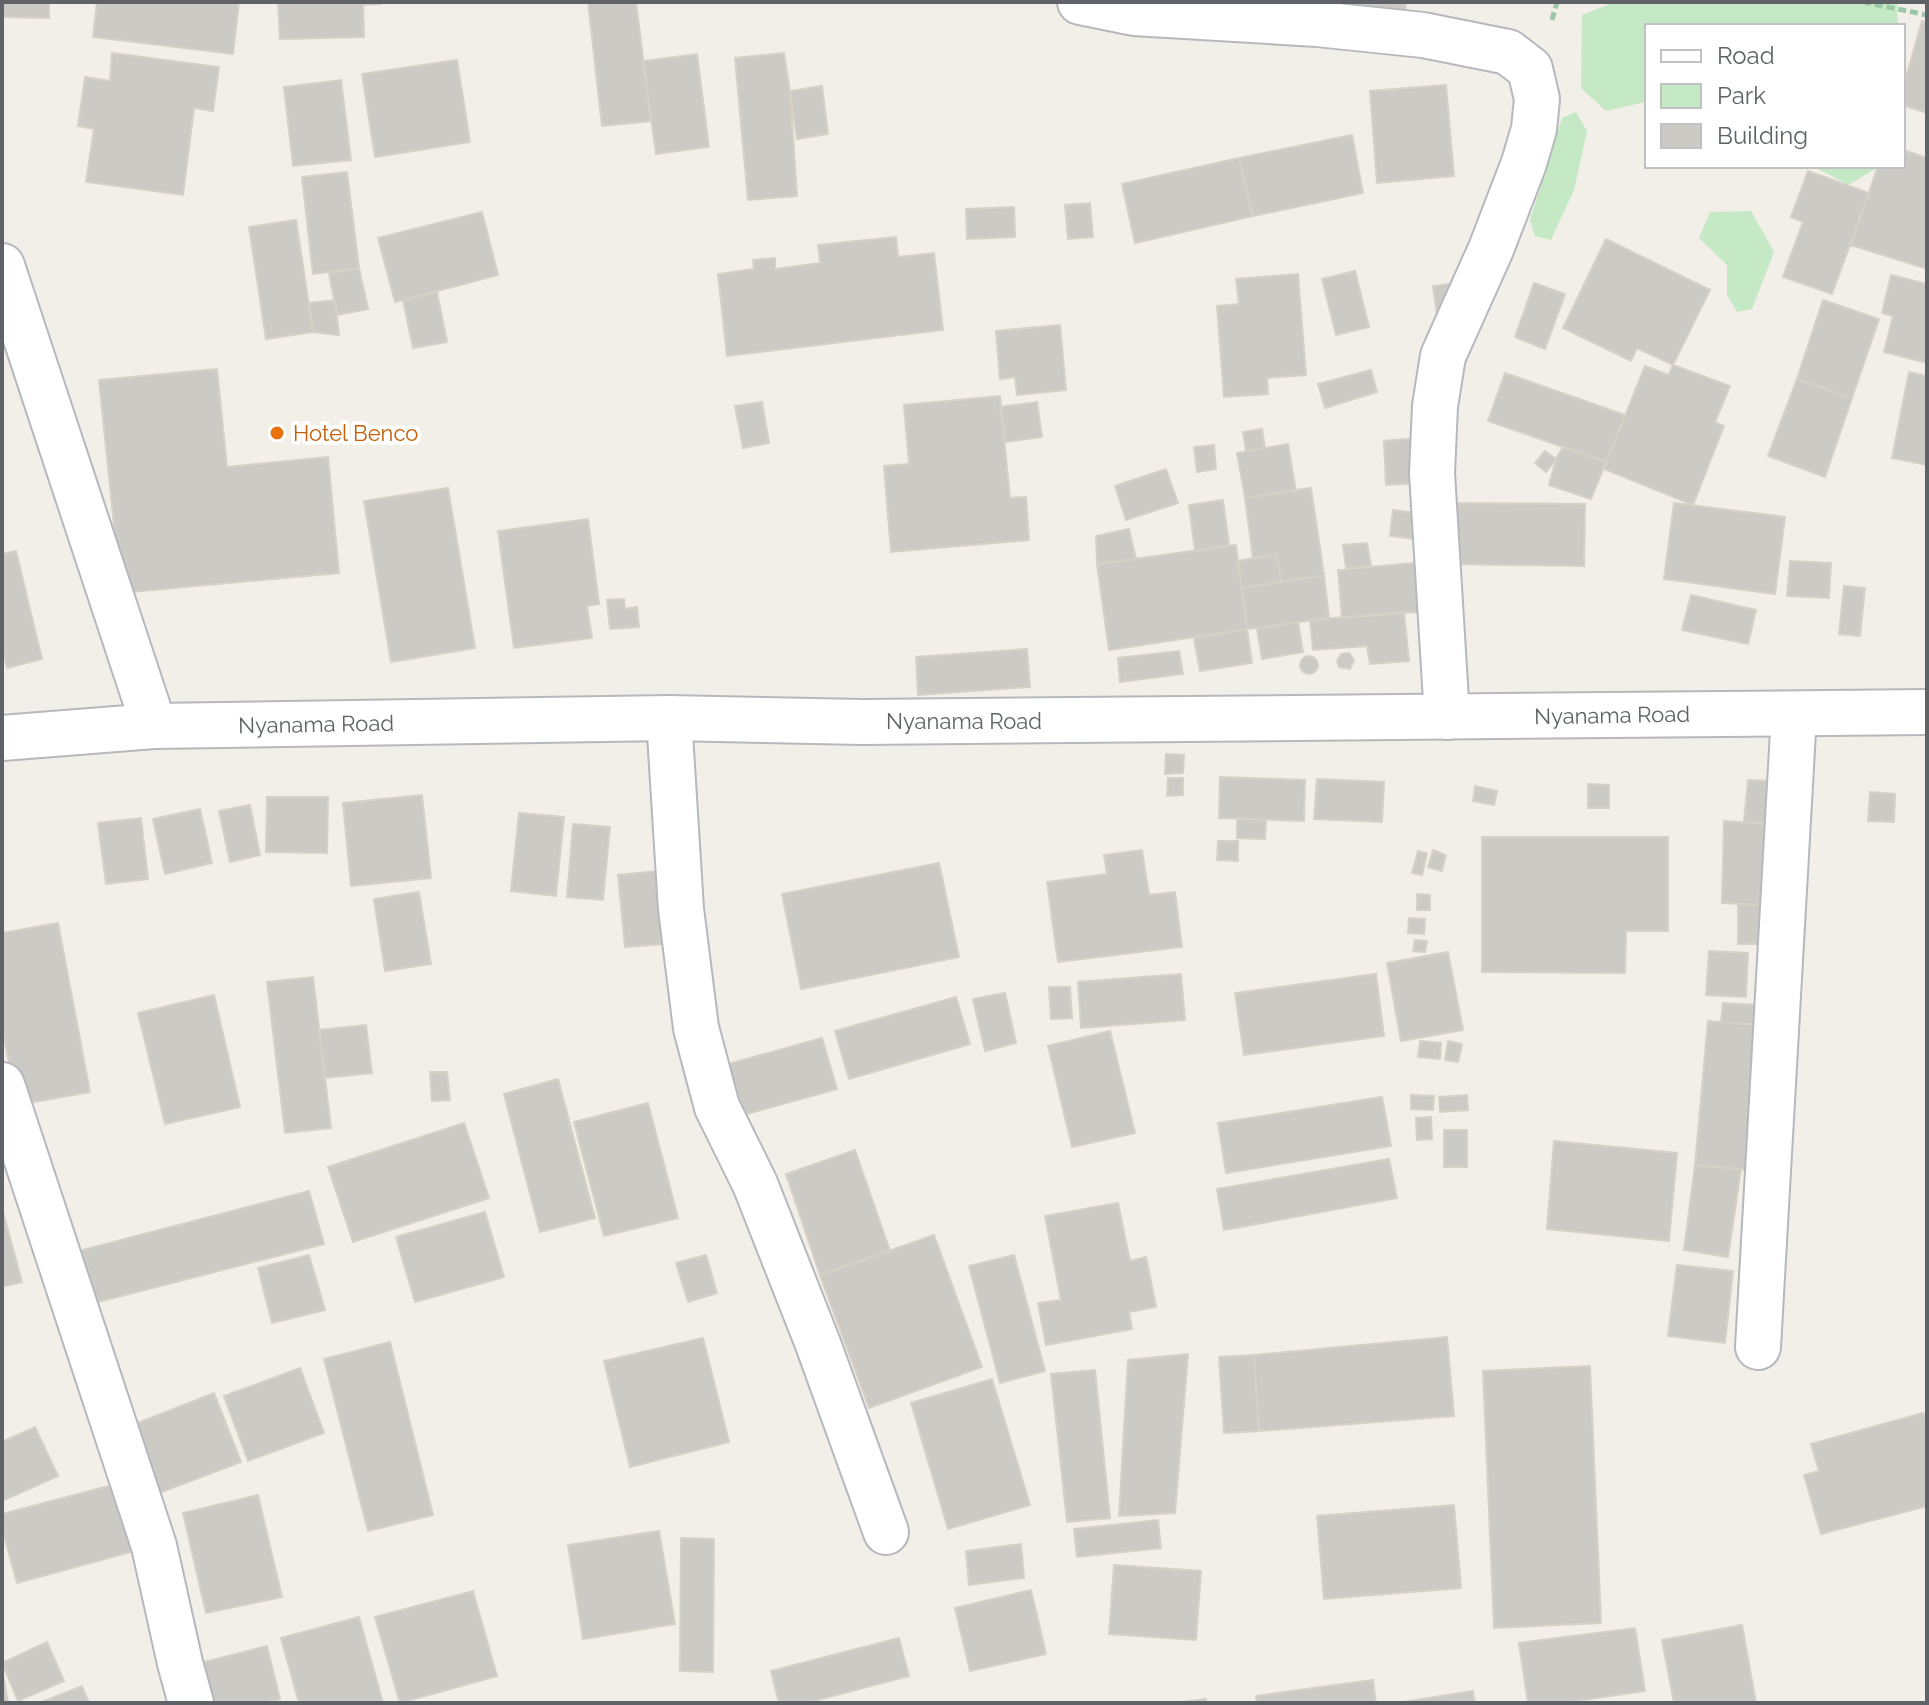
<svg xmlns="http://www.w3.org/2000/svg" width="1929" height="1705" viewBox="0 0 1929 1705" font-family="Raleway,sans-serif">
<style>
.green{fill:#c5e8c5}
.building{fill:#cccac5;stroke:#d6d1c6;stroke-width:2}
.lines{fill:none;stroke-linecap:round;stroke-linejoin:round}
.minor-casing{stroke:#b5b8bc;stroke-width:48}
.tertiary-casing{stroke:#b5b8bc;stroke-width:48}
.path{stroke:#9cc7a9;stroke-width:5;stroke-dasharray:8 4;stroke-linecap:butt}
.minor{stroke:#fff;stroke-width:44}
.tertiary{stroke:#fff;stroke-width:44}
.food-dot{fill:#e8710a;stroke:#fff;stroke-width:3}
.labels{text-anchor:middle;dominant-baseline:central;stroke-width:8;stroke-linejoin:round;paint-order:stroke}
.food-label{font-size:22px;fill:#c56008;stroke:#fff;text-anchor:start}
.street-label{font-size:22px;fill:#5f6368;stroke:#fff}
</style>
<rect width="100%" height="100%" fill="#f1efe8"/>
<!-- green -->
<path class="green" d="M1615,2h282l1,24h-251v73l-2,3 -39,9 -25,-23 1,-73z
M1576,112l11,19 -13,59 -23,50 -16,-4 -5,-16 32,-102z
M1813,166h67l-32,19z
M1751,211l23,41 -22,57 -15,3 -10,-17v-30l-28,-27 11,-26z"/>
<!-- building -->
<path class="building" d="M2,2h47v16l-47,-1z
M97,2h142l-6,52 -140,-17z
M278,2h103v2l-18,1 1,32 -84,2z
M588,2h48l15,119 -49,5z
M1331,2h75l-1,15 -74,-7z
M1922,21l5,2v90l-24,-8v-17z
M112,53l107,14 -6,44 -19,-3 -11,87 -97,-13 8,-53 -16,-3 7,-49 25,4z
M784,53l6,38 7,105 -49,4 -13,-142z
M697,54l12,93 -53,7 -13,-93z
M457,60l13,82 -95,15 -13,-83z
M341,80l10,80 -58,6 -9,-79z
M1446,85l8,91 -77,7 -7,-92z
M822,86l6,48 -31,5 -7,-48z
M1352,135l11,58 -110,23 -14,-58z
M1903,150l24,8v111l-76,-24 27,-79h25z
M1239,158l14,58 -118,27 -13,-59z
M1808,171l61,22 -37,101 -49,-17 20,-55 -12,-5z
M347,172l12,96 -46,6 -11,-97z
M1090,203l3,34 -25,2 -3,-34z
M1014,207l1,30 -48,2 -1,-30z
M482,212l16,63 -103,27 -17,-64z
M296,220l17,112 -47,7 -17,-112z
M896,237l2,20 36,-4 9,77 -216,26 -9,-82 36,-5 -1,-9 22,-2v11l45,-6 -2,-18z
M1606,239l104,51 -37,75 -36,-17 -6,13 -68,-33z
M359,268l9,41 -31,6 -8,-42z
M1355,271l14,56 -33,8 -14,-56z
M1298,274l8,101 -39,3 1,16 -44,3 -7,-91 22,-2 -3,-25z
M1891,275l36,9v79l-43,-11 9,-36 -11,-3z
M1534,283l31,11 -20,55 -30,-12z
M1449,284l4,30 -16,1 -4,-29z
M437,292l10,50 -34,6 -10,-48z
M335,300l4,35 -26,-3 -4,-29z
M1823,300l56,19 -27,79 -55,-19z
M1060,325l6,65 -49,5 -2,-18 -15,2 -4,-48z
M1673,365l57,21 -15,36 9,4 -31,79 -89,-36 41,-103 24,9z
M217,369l10,98 101,-10 11,116 -218,20 -22,-213z
M1371,370l6,22 -52,16 -7,-24z
M1909,372l18,4v89l-35,-7z
M1505,373l120,42 -19,47 -118,-41z
M1797,379l55,19 -27,79 -57,-21z
M1000,396l10,102 16,-1 3,43 -138,12 -7,-86 25,-2 -5,-59z
M762,402l7,41 -26,5 -8,-42z
M1037,402l5,35 -36,5 -6,-35z
M1262,429l3,19 -19,3 -3,-19z
M1418,438l2,45 -34,2 -2,-44z
M1288,444l8,47 -51,7 -8,-45z
M1214,445l2,24 -19,3 -3,-25z
M1563,447l43,15 -15,37 -42,-14 7,-26z
M1545,451l11,8 -10,13 -11,-9z
M1166,469l12,34 -52,17 -11,-34z
M448,488l27,160 -84,14 -27,-161z
M1311,488l13,87 -43,7 -4,-28 -24,5 -8,-61z
M1223,500l6,45 -34,6 -6,-46z
M1449,503l136,1 -1,62 -135,-2z
M1674,503l111,14 -10,77 -111,-15z
M1393,510l24,3 -3,26 -24,-3z
M588,519l11,85 -12,2 5,32 -78,10 -16,-117z
M1129,529l7,30 -39,5 -1,-28z
M1367,543l4,23 -25,2 -3,-23z
M1236,545l11,84 -138,21 -12,-86z
M16,551l26,108 -35,9 -5,-21v-93z
M1277,554l4,28 -39,6 -5,-27z
M1790,561l41,2 -2,35 -42,-2z
M1423,562l4,49 -85,7 -4,-48z
M1324,575l5,43 -82,11 -5,-41z
M1844,586l21,2 -5,48 -21,-2z
M1691,595l65,15 -8,34 -66,-14z
M624,599l1,10 12,-2 2,20 -29,2 -3,-29z
M1404,612l5,49 -39,3 -3,-18 -54,4 -3,-30z
M1298,622l5,30 -41,7 -5,-30z
M1247,629l5,34 -52,8 -6,-33z
M1027,649l3,38 -112,8 -2,-38z
M1179,651l4,23 -63,8 -2,-24z
M1349,653l5,7 -4,9 -11,-2 -2,-6 4,-7z
M1300 665a9 9 0 1 1 18 0a9 9 0 1 1-18 0Z
M1166,754l18,1 -1,18 -18,1z
M1220,777l85,3 -1,41 -85,-3z
M1168,778h15v17l-16,1z
M1317,779l67,3 -2,40 -68,-3z
M1748,780l21,1 -2,43 -23,-3z
M1588,784l21,1v23h-21z
M1475,786l22,5 -3,14 -21,-4z
M1870,792l25,2 -1,28 -26,-1z
M422,795l9,83 -80,8 -8,-83z
M267,797h61l-1,56 -61,-1z
M250,805l10,50 -30,7 -11,-51z
M200,809l12,54 -47,11 -12,-55z
M519,813l45,4 -8,79 -45,-5z
M141,818l7,61 -42,5 -8,-61z
M1237,819l29,1 -1,19 -28,-1z
M1724,821l43,3 -4,81 -41,-2z
M573,824l37,3 -7,73 -36,-3z
M1482,837h186v94h-42l-1,42 -143,-1z
M1218,841h20v20l-21,-1z
M1142,850l7,45 26,-3 7,55 -124,15 -11,-80 60,-8 -3,-19z
M1433,850l13,5 -4,16 -14,-4z
M1418,851l9,2 -5,22 -10,-2z
M939,863l20,94 -158,32 -19,-95z
M658,871l6,73 -39,3 -7,-72z
M419,892l12,72 -46,7 -11,-72z
M1417,894l13,1v15h-13z
M1738,904l25,1 -1,39h-24z
M1409,918l16,1 -1,15 -16,-1z
M58,923l32,169 -73,13 -15,-78v-94z
M1415,940l12,1 -2,11 -12,-1z
M1709,951l39,2 -2,44 -40,-2z
M1448,952l15,78 -62,11 -14,-78z
M1181,974l4,46 -104,8 -3,-46z
M1376,974l8,62 -140,19 -9,-62z
M313,977l18,151 -46,5 -18,-151z
M1049,987h21l2,31 -21,1z
M1005,993l11,50 -31,8 -12,-52z
M214,995l26,112 -75,17 -27,-111z
M956,997l14,47 -121,35 -14,-48z
M1723,1003l35,2 -2,20 -35,-3z
M1708,1021l53,4 -14,145 -52,-5z
M366,1025l6,48 -47,5 -6,-48z
M1110,1031l25,102 -63,14 -24,-101z
M822,1038l15,51 -108,30 -15,-51z
M1420,1041l21,2 -1,16 -22,-2z
M1448,1041l14,3 -4,18 -13,-2z
M430,1072h17l3,28 -18,1z
M558,1079l37,139 -55,14 -36,-138z
M1411,1095l23,1 -1,14 -22,-1z
M1467,1095l1,15 -28,2 -1,-15z
M1382,1097l9,49 -165,27 -8,-50z
M648,1103l30,115 -74,18 -30,-114z
M1431,1117l1,22 -15,1 -1,-22z
M464,1123l25,75 -136,44 -25,-75z
M1444,1130h23v37h-23z
M1554,1141l123,12 -8,88 -122,-12z
M855,1150l35,101 -70,24 -34,-101z
M1389,1159l8,39 -173,32 -7,-41z
M1695,1165l46,4 -13,88 -44,-7z
M309,1191l15,53 -234,60 -15,-52z
M1118,1203l12,58 16,-4 10,50 -27,5 3,17 -86,16 -8,-42 23,-3 -16,-84z
M2,1208l20,74 -20,5z
M485,1212l19,65 -89,25 -19,-65z
M934,1235l48,132 -113,41 -49,-133z
M309,1255l16,55 -53,13 -14,-55z
M706,1255l11,38 -29,9 -12,-39z
M1014,1255l31,116 -45,12 -31,-117z
M1677,1265l56,6 -8,72 -57,-7z
M1447,1337l7,79 -195,15 -5,-76z
M703,1338l26,104 -99,25 -26,-106z
M390,1342l43,173 -65,16 -44,-172z
M1188,1354l-13,159 -56,3 9,-156z
M1254,1355l5,76 -35,2 -5,-76z
M1590,1366l11,257 -107,5 -11,-257z
M300,1368l24,65 -76,28 -24,-65z
M1095,1370l15,148 -43,4 -16,-148z
M992,1379l38,126 -82,24 -37,-126z
M214,1393l27,69 -87,33 -27,-68z
M1923,1413l4,7v86l-106,28 -17,-59 15,-4 -8,-27z
M35,1427l23,49 -56,25v-59z
M120,1483l18,67 -121,33 -15,-55v-14z
M258,1495l24,102 -76,16 -23,-100z
M1454,1505l7,83 -137,11 -7,-83z
M1158,1520l3,28 -84,9 -3,-28z
M659,1531l16,93 -92,15 -15,-94z
M681,1538l33,1 -1,133 -33,-1z
M1021,1544l3,34 -55,7 -3,-34z
M1114,1565l87,6 -5,69 -87,-6z
M1031,1590l15,64 -76,17 -15,-63z
M473,1591l24,85 -97,27 -25,-86z
M359,1617l24,86h-84l-18,-65z
M1742,1625l14,78h-82l-12,-63z
M1635,1628l10,63 -83,12h-34l-9,-60z
M899,1638l10,38 -103,27h-27l-8,-32z
M47,1642l17,39 -46,20 -16,-38z
M267,1646l13,53 -19,4h-58l-10,-38z
M2,1669l6,34h-6z
M1373,1680l3,23h-119l-1,-7z
M82,1686l7,17h-50z
M1473,1691l2,12h-72v-1z
M1206,1699v4h-31z"/>
<g class="lines">
<!-- minor casing -->
<g class="minor-casing">
<path id="minor" d="M1080,2l54,11 183,11 106,11 85,17 22,17 7,30 -3,30 -10,34 -33,86 -48,107 -8,50 -3,67 15,244
M2,266l152,460
M669,718l12,191 15,119 21,79 38,77 63,160 68,188
M2,1085l152,461 26,117 11,40
M1758,1347l36,-633"/>
</g>
<!-- tertiary casing -->
<g class="tertiary-casing">
<path id="tertiary" d="M2,738l152,-12 515,-8 194,4 1064,-10"/>
</g>
<!-- path -->
<path class="path" d="M1863,2l64,13
M1552,20l5,-18"/>
<!-- minor -->
<use href="#minor" class="minor"/>
<!-- tertiary -->
<use href="#tertiary" class="tertiary"/>
</g>
<!-- markers -->
<circle class="food-dot" cx="277" cy="433" r="8"/>
<g class="labels">
<!-- food labels -->
<g class="food-label">
<text x="293" y="433">Hotel Benco</text>
</g>
<!-- street labels -->
<g class="street-label">
<text transform="translate(1612 715) rotate(-1)">Nyanama Road</text>
<text x="964" y="721">Nyanama Road</text>
<text transform="translate(316 724) rotate(-1)">Nyanama Road</text>
</g>
</g>
<!-- border -->
<rect width="1929" height="1705" fill="none" stroke="#5f6368" stroke-width="8"/>
<!-- legend -->
<rect x="1645" y="24" width="260" height="144" fill="#ffffff" stroke="#bfc1c3" stroke-width="2"/>
<rect x="1661" y="50" width="40" height="12" fill="#ffffff" stroke="#bfc1c3" stroke-width="2"/>
<text x="1717" y="64" font-size="24" fill="#5f6368">Road</text>
<rect x="1661" y="84" width="40" height="24" fill="#c5e8c5" stroke="#bfc1c3" stroke-width="2"/>
<text x="1717" y="104" font-size="24" fill="#5f6368">Park</text>
<rect x="1661" y="124" width="40" height="24" fill="#cccac5" stroke="#bfc1c3" stroke-width="2"/>
<text x="1717" y="144" font-size="24" fill="#5f6368">Building</text>
</svg>
